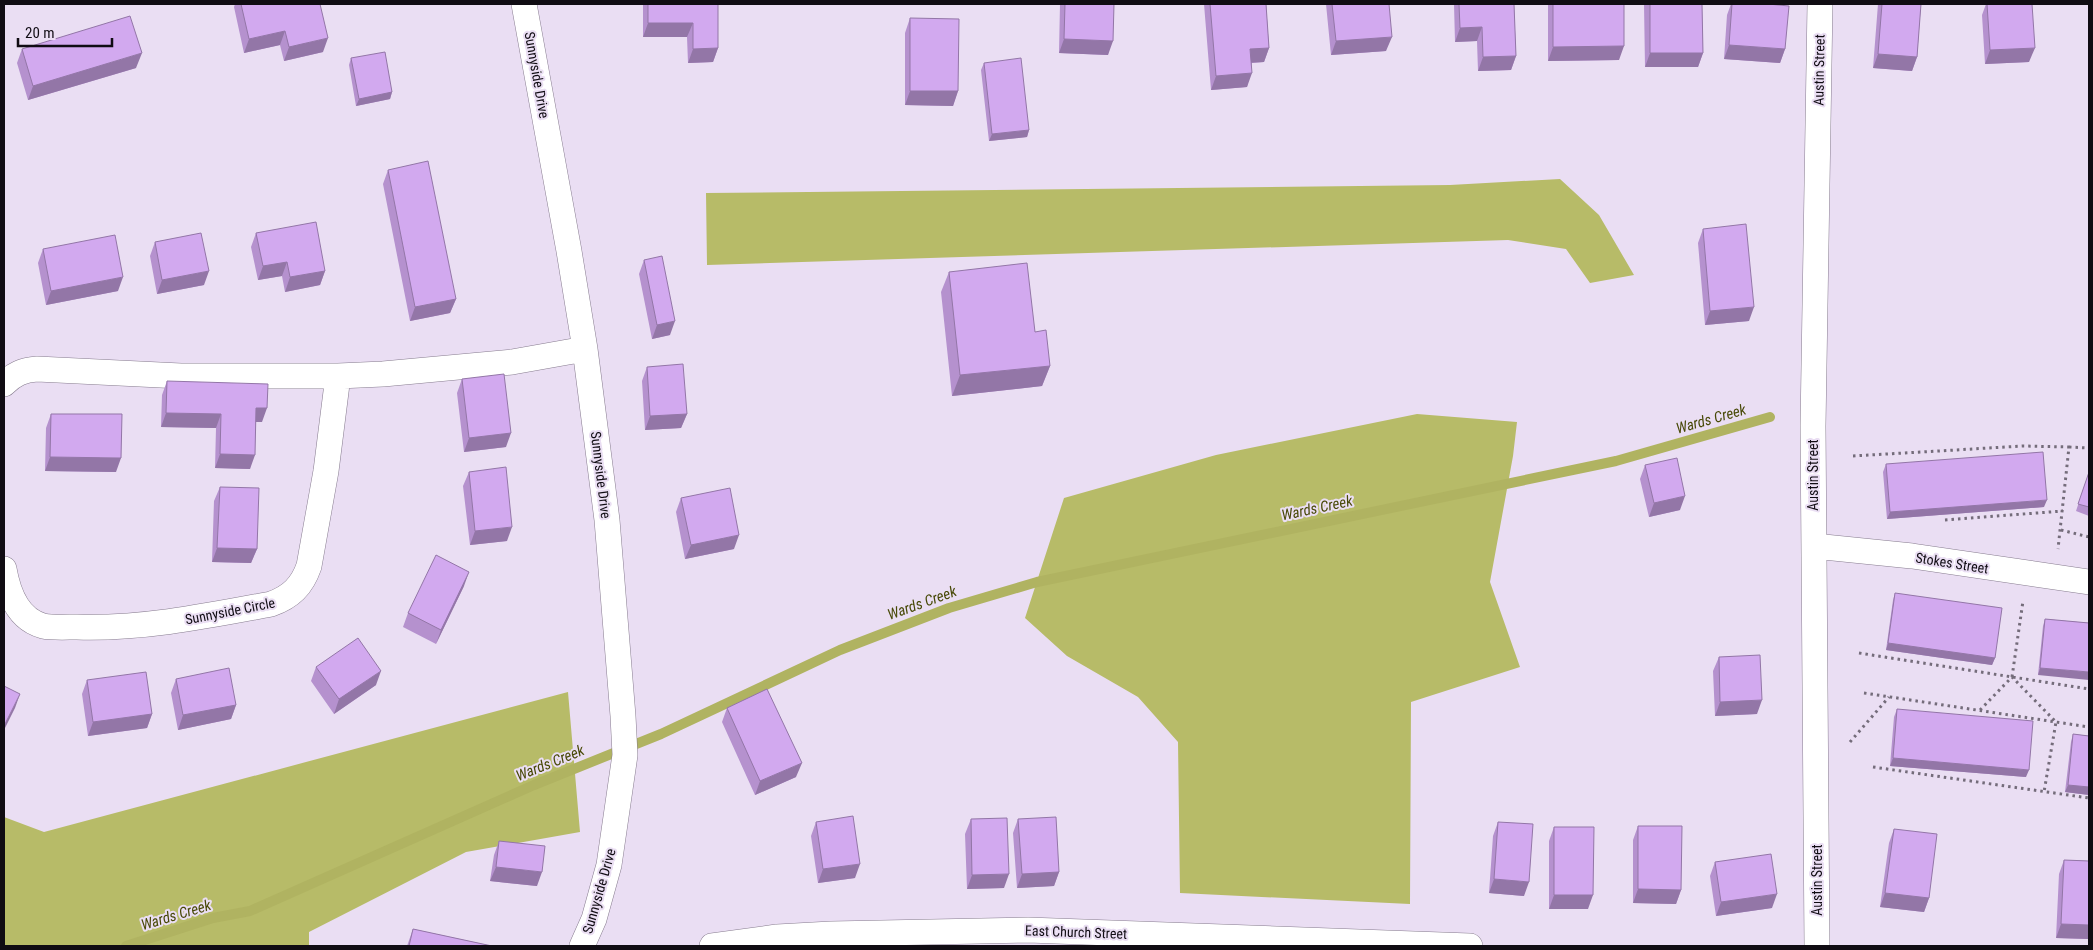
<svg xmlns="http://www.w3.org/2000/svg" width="2093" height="950" viewBox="0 0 2093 950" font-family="'Roboto Condensed',sans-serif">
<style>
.forest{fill:#b7bb68}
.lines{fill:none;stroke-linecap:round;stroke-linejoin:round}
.stream{stroke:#b0b361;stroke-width:10}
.street-casing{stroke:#877c8f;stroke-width:26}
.path{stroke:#746c7a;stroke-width:3;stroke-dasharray:2.5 4;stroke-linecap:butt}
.street{stroke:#fff;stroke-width:25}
.wall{fill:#b591ce}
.shaded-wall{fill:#9376a7}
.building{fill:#d2a9ef;stroke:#9376a7}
.labels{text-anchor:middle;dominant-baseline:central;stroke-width:4;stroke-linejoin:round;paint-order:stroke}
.street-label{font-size:14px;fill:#100c13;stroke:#eadef3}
.water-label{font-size:15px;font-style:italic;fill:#474806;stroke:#eadef3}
</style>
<rect width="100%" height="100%" fill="#eadef3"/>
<!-- forest -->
<path class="forest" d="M1560,179l39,36 35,60 -44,8 -24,-34 -58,-9 -801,25 -1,-72 744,-8z
M1417,414l100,8 -4,34 -23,126 30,85 -109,35 -1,202 -230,-11 -2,-151 -40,-45 -71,-41 -42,-38 39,-120 152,-43z
M568,692l12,140 -114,20 -157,80v14h-305v-129l40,15z"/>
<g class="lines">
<!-- stream -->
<path class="stream" d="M126,946l87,-28 37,-7 284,-126 127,-51 179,-84 109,-42 88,-26 579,-121 154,-44"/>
<!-- street casing -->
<g class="street-casing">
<path id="street" d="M524,4l45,247 16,98 22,171 16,196 2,39 -16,110 -15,54 -12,27
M338,376l45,-2 129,-12 73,-13
M4,384c10,-10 19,-14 33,-15l144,7h157l-12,95 -17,95c-7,20 -18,31 -38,38 -64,12 -128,25 -194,23 -10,0 -24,1 -34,-1 -26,-7 -35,-34 -39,-57
M1814,546l98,10 177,26
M712,946l65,-9 54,-3 197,-4 442,16
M1817,946l-4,-520 7,-422"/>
</g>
<!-- path -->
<path class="path" d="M2069,447l20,1
M1853,456l170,-10 46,1 -11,102
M1945,520l118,-9
M2061,530l28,7
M1859,653l230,36
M2012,677l11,-76
M1864,693l225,34
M1980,710l32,-33 44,45 -12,70
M1850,742l39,-45
M1873,767l216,31"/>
<!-- street -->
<use href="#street" class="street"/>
</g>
<!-- wall -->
<path class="wall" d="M235,4h6l82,48 -39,9 -4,-16 -36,8 -10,-46z
M643,4h75v44l-5,14 -25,1 -1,-26h-44z
M1060,4h54l-6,51 -49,-2z
M1204,4h62l3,44 -5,14 -12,1 -5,24 -36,3z
M1326,4h63l-3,47 -55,4z
M1454,4h60l2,52 -5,14 -33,1 -1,-30 -22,1z
M1548,4h76l-5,56 -71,1z
M1644,4h58l1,49 -5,14h-53z
M1731,4h37l17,45 -5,14 -56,-4 3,-44z
M1878,4h43l-4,53 -5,14 -39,-3z
M1986,4h46l-3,58 -44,2 -3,-49z
M910,18l48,73 -5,15 -48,-1v-72z
M22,49l114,19 -108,32 -11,-37z
M351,58l41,34 -2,7 -34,7 -7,-41z
M984,63l45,67 -2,7 -38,4 -8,-71z
M388,170l68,129 -6,14 -40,8 -27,-137z
M1703,229l46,92 -44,4 -7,-82z
M256,233l69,38 -5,14 -35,7 -3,-16 -24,4 -7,-33z
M155,242l49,43 -47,9 -7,-38z
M43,249l75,42 -72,14 -8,-42z
M644,260l26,75 -18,4 -13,-65z
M949,272l86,60 15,34 -8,20 -90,10 -11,-104z
M647,367l40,47 -6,14 -36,2 -3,-49z
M462,379l44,68 -42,5 -7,-59z
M167,381l95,41h-6l-6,47 -35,-1 1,-40 -55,-1 1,-32z
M51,414l65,58 -71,-1 1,-43z
M1886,464l158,43 -157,12 -4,-47z
M1645,465l35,45 -31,7 -9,-38z
M469,472l38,69 -37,4 -7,-59z
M2089,472v44l-13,-5z
M220,487l37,62 -6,14 -39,-1 2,-61z
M681,498l53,51 -49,10 -9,-47z
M464,586l-28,58 -33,-17 5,-14z
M1895,593l100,65 -3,7 -106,-15 7,-50z
M2045,619l44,4 -51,52 5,-49z
M1719,657l38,57 -42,2 -2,-45z
M316,667l60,18 -42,29 -23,-33z
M176,679l60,26 -5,14 -53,11 -7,-37z
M87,680l65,34 -5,14 -59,8 -6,-42z
M727,708l69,69 -41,18 -33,-73z
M1897,709l129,68 -136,-11 4,-49z
M2073,734l16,2v59l-24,-3 6,-50z
M971,819l33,69 -37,1 -2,-55z
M1018,819l41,53 -5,14 -37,2 -4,-55z
M816,822l39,56 -37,5 -7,-47z
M1498,822l26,74 -35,-3 4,-57z
M1638,826l43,64 -5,14 -43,-1v-63z
M1554,827l34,82h-39v-68z
M1894,829l35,69 -5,14 -44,-5 9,-64z
M499,841l38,45 -47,-5 4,-26z
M2064,860l25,1v78l-33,-1 3,-64z
M1715,862l57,46 -56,8 -6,-40z
M413,929l79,17h-85z"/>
<!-- shaded-wall -->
<path class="shaded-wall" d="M648,23h45l-6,14h-44z
M1482,27l-5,14 -22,1 5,-14z
M285,31l-5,14 -36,8 5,-14z
M1392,37l-6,14 -55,4 5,-14z
M328,38l-5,14 -39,9 5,-14z
M1064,39l49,2 -5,14 -49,-2z
M1729,45l56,4 -5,14 -56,-4z
M1624,46l-5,14 -71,1 5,-14z
M718,48l-5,14 -25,1 5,-14z
M1269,48l-5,14 -19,1 5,-14z
M2035,48l-6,14 -44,2 5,-14z
M142,53l-6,15 -108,32 5,-14z
M1650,53h53l-5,14h-53z
M1878,54l39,3 -5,14 -39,-3z
M1516,56l-5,14 -33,1 5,-14z
M1252,73l-5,14 -36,3 5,-14z
M910,91h48l-5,15 -48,-1z
M392,92l-2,7 -34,7 3,-7z
M1029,130l-2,7 -38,4 3,-7z
M287,262l-5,14 -24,4 5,-14z
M209,271l-5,14 -47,9 5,-14z
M325,271l-5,14 -35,7 5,-15z
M123,277l-5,14 -72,14 5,-14z
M456,299l-6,14 -40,8 5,-14z
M1754,307l-5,14 -44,4 5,-14z
M675,321l-5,14 -18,4 5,-14z
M1050,366l-8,20 -90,10 8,-21z
M256,408h11l-5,14h-11z
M166,413l55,1 -5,14 -55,-1z
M687,414l-6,14 -36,2 5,-14z
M511,433l-5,14 -42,5 5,-14z
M220,454l35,1 -5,14 -35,-1z
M50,457l71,1 -5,14 -71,-1z
M1685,496l-5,14 -31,7 5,-14z
M2047,500l-3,7 -157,12 3,-7z
M512,527l-5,14 -37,4 5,-14z
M739,535l-5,14 -49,10 6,-14z
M217,548l40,1 -6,14 -39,-1z
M469,572l-5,14 -28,58 5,-14z
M1888,643l107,15 -3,7 -106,-15z
M2040,668l49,4v8l-51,-5z
M381,671l-5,14 -42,29 5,-15z
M20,694l-5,14 -11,22v-4z
M1762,700l-5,14 -42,2 5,-14z
M236,705l-5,14 -53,11 5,-15z
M152,714l-5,14 -59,8 5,-14z
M1893,758l136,12 -3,7 -136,-11z
M802,763l-6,14 -41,18 5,-14z
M2068,785l21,2v8l-24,-3z
M860,864l-5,14 -37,5 5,-14z
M496,867l46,5 -5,14 -47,-5z
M1059,872l-5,14 -37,2 5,-14z
M1009,874l-5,14 -37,1 5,-14z
M1494,879l35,3 -5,14 -35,-3z
M1638,889l43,1 -5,14 -43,-1z
M1885,893l44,5 -5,14 -44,-5z
M1777,894l-5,14 -56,8 5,-14z
M1554,895h39l-5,14h-39z
M2061,924l28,1v14l-33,-1z"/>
<!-- building -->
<path class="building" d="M241,4h79l8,34 -39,9 -4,-16 -36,8z
M648,4h70v44l-25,1v-26h-45z
M1065,4h49l-1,37 -49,-2z
M1210,4h56l3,44 -19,1 2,24 -36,3z
M1332,4h57l3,33 -56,4z
M1459,4h55l2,52 -33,1 -1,-30 -22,1z
M1553,4h71v42l-71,1z
M1650,4h52l1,49h-53z
M1732,4h36l21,2 -4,43 -56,-4z
M1882,4h39l-4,53 -39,-3z
M1987,4h45l3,44 -45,2z
M130,16l12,37 -109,33 -11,-37z
M910,18l49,1 -1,72h-48z
M385,52l7,40 -33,7 -8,-41z
M1021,58l8,72 -37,4 -8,-71z
M428,161l28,138 -41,8 -27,-137z
M316,222l9,49 -35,6 -3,-15 -24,4 -7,-33z
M1746,224l8,83 -44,4 -7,-82z
M201,233l8,38 -47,9 -7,-38z
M115,235l8,42 -72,14 -8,-42z
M662,256l13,65 -18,4 -13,-65z
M1027,263l8,69 11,-2 4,36 -90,9 -11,-103z
M683,364l4,50 -37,2 -3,-49z
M504,374l7,59 -42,5 -7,-59z
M167,381l101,3 -1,24h-11l-1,47 -35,-1 1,-40 -55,-1z
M51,414h71l-1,44 -71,-1z
M2043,452l4,48 -157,12 -4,-48z
M1677,458l8,38 -31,7 -9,-38z
M506,467l6,60 -37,4 -6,-59z
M2089,472v35l-11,-3z
M220,487l39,1 -2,61 -40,-1z
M730,488l9,47 -48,10 -10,-47z
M436,555l33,17 -28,58 -33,-17z
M1895,593l107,15 -7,50 -107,-15z
M2045,619l44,4v49l-49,-4z
M358,638l23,33 -42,28 -23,-32z
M1760,655l2,45 -42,2 -1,-45z
M229,668l7,37 -53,10 -7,-36z
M146,672l6,42 -59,8 -6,-42z
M4,686l16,8 -16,32z
M767,689l35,74 -42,18 -33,-73z
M1897,709l136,12 -4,49 -136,-12z
M2073,734l16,2v51l-21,-2z
M853,816l7,48 -37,5 -7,-47z
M1056,817l3,55 -37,2 -4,-55z
M1007,818l2,56 -37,1 -1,-56z
M1498,822l35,2 -4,58 -35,-3z
M1638,826h44l-1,64 -43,-1z
M1554,827h40l-1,68h-39z
M1894,829l43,5 -8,64 -44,-5z
M499,841l46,5 -3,26 -46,-5z
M1771,854l6,40 -56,8 -6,-40z
M2064,860l25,1v64l-28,-1z
M413,929l79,17h-83z"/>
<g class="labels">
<!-- street labels -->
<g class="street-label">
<text transform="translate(1819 70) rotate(-89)">Austin Street</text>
<text transform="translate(537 75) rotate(80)">Sunnyside Drive</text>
<text transform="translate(601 475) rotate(83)">Sunnyside Drive</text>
<text transform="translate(1813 475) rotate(-90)">Austin Street</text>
<text transform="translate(1952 563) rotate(9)">Stokes Street</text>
<text transform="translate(230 611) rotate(-11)">Sunnyside Circle</text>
<text transform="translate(1817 880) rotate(-90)">Austin Street</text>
<text transform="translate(599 891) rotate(-74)">Sunnyside Drive</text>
<text transform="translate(1076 932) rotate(2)">East Church Street</text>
</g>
<!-- water labels -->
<g class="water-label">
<text transform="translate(1711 419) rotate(-16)">Wards Creek</text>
<text transform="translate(1317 508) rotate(-12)">Wards Creek</text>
<text transform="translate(922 603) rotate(-20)">Wards Creek</text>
<text transform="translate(550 763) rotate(-22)">Wards Creek</text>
<text transform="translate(176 915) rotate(-17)">Wards Creek</text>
</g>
</g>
<!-- border -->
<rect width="2093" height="950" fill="none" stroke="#100c13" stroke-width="10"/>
<!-- scale -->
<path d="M18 38v8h94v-8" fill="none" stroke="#100c13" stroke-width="2.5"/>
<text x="25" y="38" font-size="15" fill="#100c13" stroke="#eadef3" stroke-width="4" paint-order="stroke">20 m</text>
</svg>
